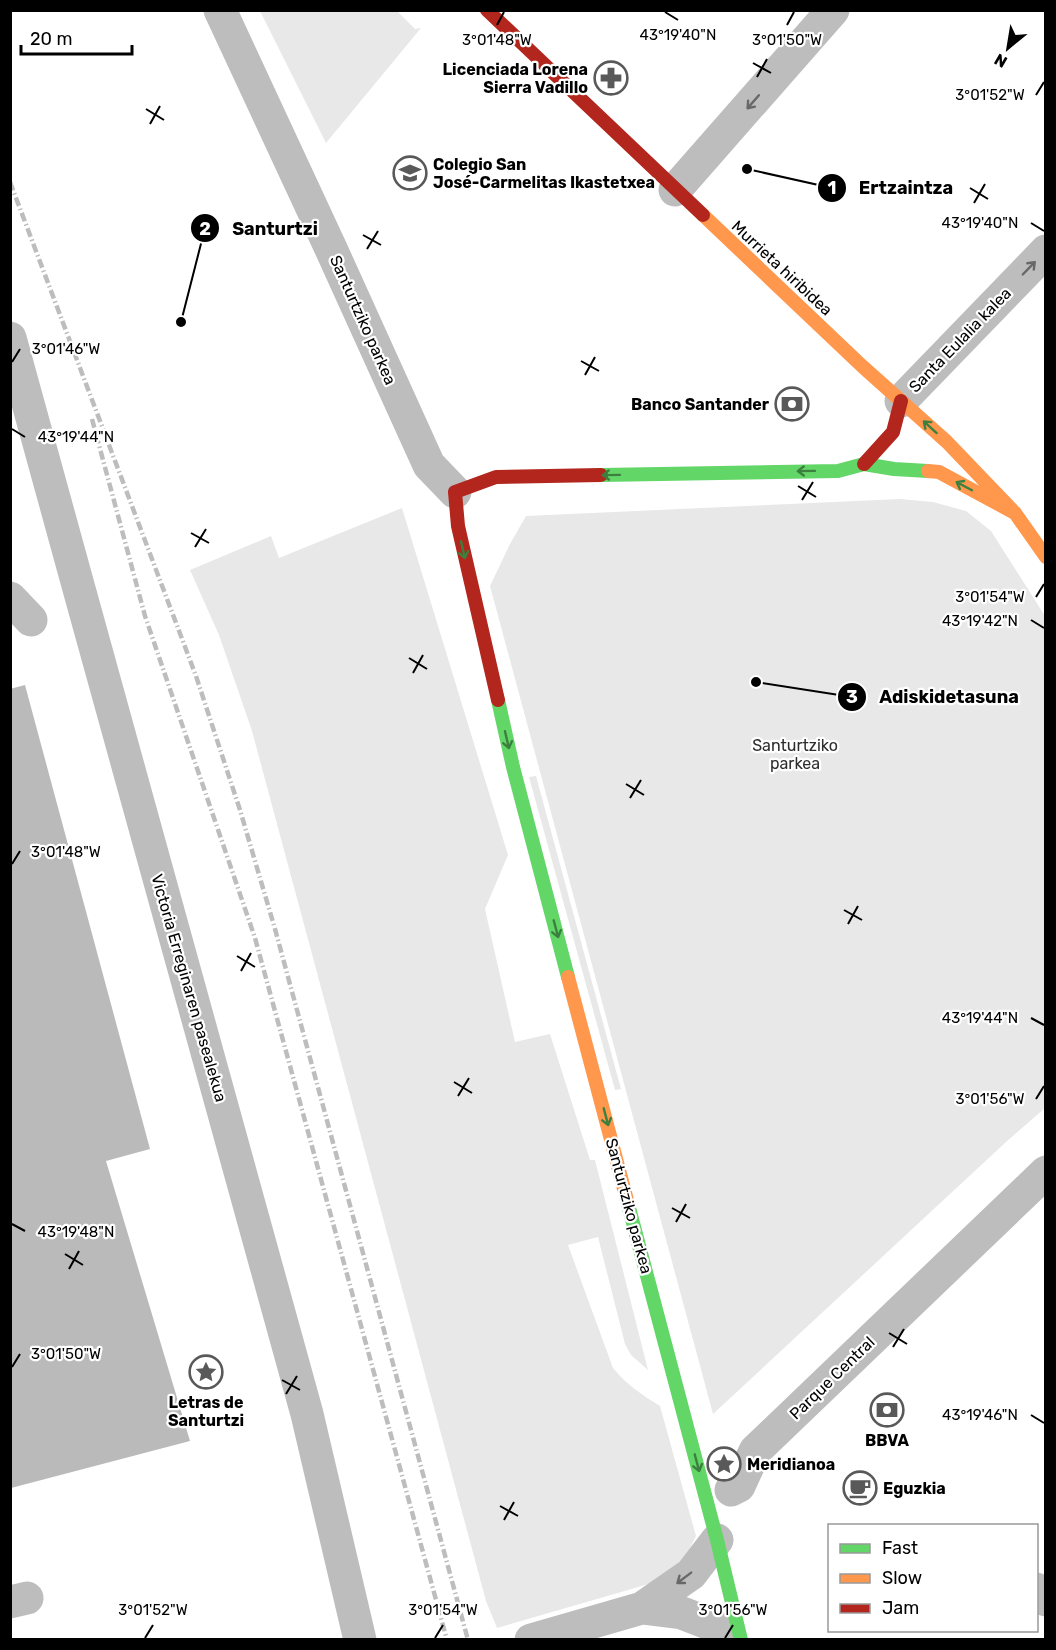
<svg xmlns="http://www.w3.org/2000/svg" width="1056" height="1650" viewBox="0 0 1056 1650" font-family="Rubik,sans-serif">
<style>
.green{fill:#e8e8e8}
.water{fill:#bababa}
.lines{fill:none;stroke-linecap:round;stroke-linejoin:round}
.street{stroke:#bdbdbd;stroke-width:33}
.fast{stroke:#63d668;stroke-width:14}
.slow{stroke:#ff974d;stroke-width:14}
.jam{stroke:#b3261e;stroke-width:14}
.rail{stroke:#bdbdbd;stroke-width:4.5;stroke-dasharray:9 3 1.5 3;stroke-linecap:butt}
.oneway{stroke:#686868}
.oneway2{stroke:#3b803e}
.ticks{fill:none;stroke:#000;stroke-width:2}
.labels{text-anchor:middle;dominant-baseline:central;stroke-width:4.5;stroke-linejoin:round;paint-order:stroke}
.poi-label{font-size:16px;font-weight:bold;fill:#000;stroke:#fff;text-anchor:start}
.street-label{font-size:16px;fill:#000;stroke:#fff}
.park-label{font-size:16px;fill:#2d2d2d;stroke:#fff}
.ticks-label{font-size:15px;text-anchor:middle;fill:#000;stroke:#fff;stroke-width:4.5;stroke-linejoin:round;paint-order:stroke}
.leader{fill:none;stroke:#000;stroke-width:2}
.callout-dot{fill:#000;stroke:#fff;stroke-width:2}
.mark-label{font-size:18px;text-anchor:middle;font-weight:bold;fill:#fff}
.callout-label{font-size:18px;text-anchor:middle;font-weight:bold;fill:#000;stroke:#fff;stroke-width:4.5;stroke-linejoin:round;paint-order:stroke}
</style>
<rect width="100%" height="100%" fill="#fff"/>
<!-- green -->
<path class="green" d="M260,11h137l18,18 6,-1 -95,115z
M900,499l33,3 33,9 25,20 54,85v492l-39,34 -293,272 -223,-828 20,-42 16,-28z
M402,508l106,347 -23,54 30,133 35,-8 40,126h5l53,210 -17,-15 -6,-11 -27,-107 -30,8 45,123c13,16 29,27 47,38l36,130 -12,24 -18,19 -169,49 -11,-27 -234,-870 -33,-96 -29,-65 81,-34 8,22z
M536,776l85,313 -6,1 -86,-313z"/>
<!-- water -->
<path class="water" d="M25,685l125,464 -44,12 84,280 -179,47 -1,-799z"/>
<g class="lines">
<!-- street -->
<path class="street" d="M220,10l112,241 97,214 26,27
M675,190l158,-180
M10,338l71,258 226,818 53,226
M901,401l145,-150
M10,598l21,22
M731,1490l8,-4 16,-35 291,-279
M1036,1589l10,11
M10,1602l17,-4
M642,1608l40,5 31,12 16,15
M531,1640l111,-32 49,-34 26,-34"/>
<!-- fast -->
<path class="fast" d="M601,475l237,-4 26,-7 30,5 34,2
M498,700l15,67 55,210
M628,1204l89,336 24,100"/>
<!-- slow -->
<path class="slow" d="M703,215l159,151 85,76 68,71 31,44
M928,471l11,1 76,41
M568,977l60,227"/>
<!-- jam -->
<path class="jam" d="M487,10l216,205
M864,464l29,-32 8,-31
M498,700l-40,-174 -3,-34 41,-15 105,-2"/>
<!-- rail -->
<path class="rail" d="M10,182l186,494 44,134 35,119 193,711
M92,419l53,197 110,322 192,702"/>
</g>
<!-- one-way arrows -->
<defs><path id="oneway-shaft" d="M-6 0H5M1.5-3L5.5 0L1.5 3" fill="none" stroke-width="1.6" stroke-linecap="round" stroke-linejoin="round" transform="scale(1.5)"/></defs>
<g class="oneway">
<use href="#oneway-shaft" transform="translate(753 102) rotate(131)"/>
<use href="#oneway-shaft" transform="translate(1029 268) rotate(-46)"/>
<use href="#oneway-shaft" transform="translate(684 1578) rotate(143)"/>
</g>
<g class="oneway2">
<use href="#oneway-shaft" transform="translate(930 427) rotate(-138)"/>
<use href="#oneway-shaft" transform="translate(806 471) rotate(179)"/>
<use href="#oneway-shaft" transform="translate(611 475) rotate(179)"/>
<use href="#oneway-shaft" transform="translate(964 486) rotate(-152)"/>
<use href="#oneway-shaft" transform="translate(463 550) rotate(77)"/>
<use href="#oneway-shaft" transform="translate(507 740) rotate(77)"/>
<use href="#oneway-shaft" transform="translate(556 929) rotate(75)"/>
<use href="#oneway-shaft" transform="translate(606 1117) rotate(75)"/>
<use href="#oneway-shaft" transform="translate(697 1463) rotate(75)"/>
</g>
<!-- ticks -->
<path class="ticks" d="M665,12l13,8M497,25l7,-13M787,25l7,-13M753,63l18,10M757,77l10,-18M1036,95l8,-13M146,109l18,11M150,124l10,-18M970,188l18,11M974,203l11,-19M1031,223l13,8M363,235l18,10M367,249l11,-18M581,361l18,10M12,362l8,-13M585,375l10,-18M12,429l13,8M798,486l18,11M802,500l11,-18M191,533l18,10M195,547l11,-18M1036,597l8,-13M1031,620l13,8M409,658l18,11M413,673l10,-18M626,784l18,11M630,798l11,-18M12,864l8,-13M844,910l18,10M848,924l10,-18M237,956l18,11M241,971l10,-18M1031,1018l13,7M454,1082l18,11M458,1096l11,-18M1036,1099l8,-13M672,1208l18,10M676,1222l10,-18M12,1224l13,7M65,1254l18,11M69,1269l10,-18M889,1333l18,11M893,1347l11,-18M12,1367l8,-13M282,1380l18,10M286,1394l11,-18M1031,1415l13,8M500,1506l18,10M504,1520l10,-18M145,1638l8,-13M435,1638l8,-13M725,1638l8,-13"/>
<!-- icons -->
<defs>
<g id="pharmacy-ring" transform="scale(1.725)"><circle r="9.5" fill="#fff" stroke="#595959" stroke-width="1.5"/><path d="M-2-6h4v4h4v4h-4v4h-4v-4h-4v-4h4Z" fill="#595959"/></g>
<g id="school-ring" transform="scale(1.725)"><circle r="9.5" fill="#fff" stroke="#595959" stroke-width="1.5"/><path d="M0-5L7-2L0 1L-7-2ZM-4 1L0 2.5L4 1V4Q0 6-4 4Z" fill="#595959"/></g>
<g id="bank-ring" transform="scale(1.725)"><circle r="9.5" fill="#fff" stroke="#595959" stroke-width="1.5"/><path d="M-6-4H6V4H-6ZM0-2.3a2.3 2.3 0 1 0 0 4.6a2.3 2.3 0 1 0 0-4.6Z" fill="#595959"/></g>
<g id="sight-ring" transform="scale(1.725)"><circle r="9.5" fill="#fff" stroke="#595959" stroke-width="1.5"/><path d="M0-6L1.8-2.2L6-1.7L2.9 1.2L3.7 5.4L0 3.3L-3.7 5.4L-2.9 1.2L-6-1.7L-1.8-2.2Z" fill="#595959"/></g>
<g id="cafe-ring" transform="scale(1.725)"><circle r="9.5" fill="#fff" stroke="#595959" stroke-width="1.5"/><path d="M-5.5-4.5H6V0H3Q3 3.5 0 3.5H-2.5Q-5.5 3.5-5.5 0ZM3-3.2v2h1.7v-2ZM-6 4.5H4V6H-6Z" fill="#595959"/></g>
</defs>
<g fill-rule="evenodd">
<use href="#pharmacy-ring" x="611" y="78"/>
<use href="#school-ring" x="410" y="173"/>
<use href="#bank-ring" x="792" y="404"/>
<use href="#sight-ring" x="206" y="1372"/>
<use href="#bank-ring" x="887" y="1410"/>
<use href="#sight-ring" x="724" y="1464"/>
<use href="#cafe-ring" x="860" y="1488"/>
</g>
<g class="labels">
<!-- poi labels -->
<g class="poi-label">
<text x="588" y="69" text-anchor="end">Licenciada Lorena<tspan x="588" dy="18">Sierra Vadillo</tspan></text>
<text x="433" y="164">Colegio San<tspan x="433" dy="18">José-Carmelitas Ikastetxea</tspan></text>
<text x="769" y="404" text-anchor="end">Banco Santander</text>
<text x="206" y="1402" text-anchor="middle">Letras de<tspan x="206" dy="18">Santurtzi</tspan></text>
<text x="887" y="1440" text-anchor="middle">BBVA</text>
<text x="747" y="1464">Meridianoa</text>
<text x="883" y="1488">Eguzkia</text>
</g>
<!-- street labels -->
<g class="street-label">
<text transform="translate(782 268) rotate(43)">Murrieta hiribidea</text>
<text transform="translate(363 320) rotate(66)">Santurtziko parkea</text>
<text transform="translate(960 340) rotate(-46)">Santa Eulalia kalea</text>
<text transform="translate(189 988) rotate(74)">Victoria Erreginaren pasealekua</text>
<text transform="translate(629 1206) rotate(75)">Santurtziko parkea</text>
<text transform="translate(832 1378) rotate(-44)">Parque Central</text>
</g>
<!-- park labels -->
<g class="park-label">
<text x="795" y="745">Santurtziko<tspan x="795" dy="18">parkea</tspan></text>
</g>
</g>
<g class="ticks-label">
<text x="678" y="40">43°19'40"N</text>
<text x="497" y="45">3°01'48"W</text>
<text x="787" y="45">3°01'50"W</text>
<text x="990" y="100">3°01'52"W</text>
<text x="980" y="228">43°19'40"N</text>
<text x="66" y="354">3°01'46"W</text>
<text x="76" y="442">43°19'44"N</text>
<text x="990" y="602">3°01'54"W</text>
<text x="980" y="626">43°19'42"N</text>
<text x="66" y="857">3°01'48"W</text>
<text x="980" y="1023">43°19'44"N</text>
<text x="990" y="1104">3°01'56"W</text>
<text x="76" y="1237">43°19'48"N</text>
<text x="66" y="1359">3°01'50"W</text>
<text x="980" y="1420">43°19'46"N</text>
<text x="153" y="1615">3°01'52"W</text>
<text x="443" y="1615">3°01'54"W</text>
<text x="733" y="1615">3°01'56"W</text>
</g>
<!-- callouts -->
<path class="leader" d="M747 169L832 188M181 322L205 228M756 682L852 697"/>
<g class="callout-dot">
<circle cx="747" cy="169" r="6"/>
<circle cx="181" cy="322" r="6"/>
<circle cx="756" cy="682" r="6"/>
<circle cx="832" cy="188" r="15"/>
<circle cx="205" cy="228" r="15"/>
<circle cx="852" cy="697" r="15"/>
</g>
<g class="mark-label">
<text x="832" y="194">1</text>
<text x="205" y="235">2</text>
<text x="852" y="703">3</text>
</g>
<g class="callout-label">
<text x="906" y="194">Ertzaintza</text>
<text x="275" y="235">Santurtzi</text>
<text x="949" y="703">Adiskidetasuna</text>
</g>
<!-- border -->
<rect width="1056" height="1650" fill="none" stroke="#000000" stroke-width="24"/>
<!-- legend -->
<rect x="828" y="1524" width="210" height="108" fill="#ffffff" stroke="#999999" stroke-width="1.5"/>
<rect x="840" y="1544" width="30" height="9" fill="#63d668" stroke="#999999" stroke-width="1.5"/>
<text x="882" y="1554" font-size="18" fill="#000000">Fast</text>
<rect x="840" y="1574" width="30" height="9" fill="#ff974d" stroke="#999999" stroke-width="1.5"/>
<text x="882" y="1584" font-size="18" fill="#000000">Slow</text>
<rect x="840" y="1604" width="30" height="9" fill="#b3261e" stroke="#999999" stroke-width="1.5"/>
<text x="882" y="1614" font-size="18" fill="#000000">Jam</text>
<!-- north arrow -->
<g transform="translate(1008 48) rotate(210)" stroke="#ffffff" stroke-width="4.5" paint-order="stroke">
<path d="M0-4.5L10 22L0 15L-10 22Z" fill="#000000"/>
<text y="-9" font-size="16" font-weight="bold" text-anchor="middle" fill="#000000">N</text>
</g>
<!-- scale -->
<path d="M21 45v9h111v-9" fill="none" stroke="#000000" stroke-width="3"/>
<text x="30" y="45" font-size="18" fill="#000000" stroke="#ffffff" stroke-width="4.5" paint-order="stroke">20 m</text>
</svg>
